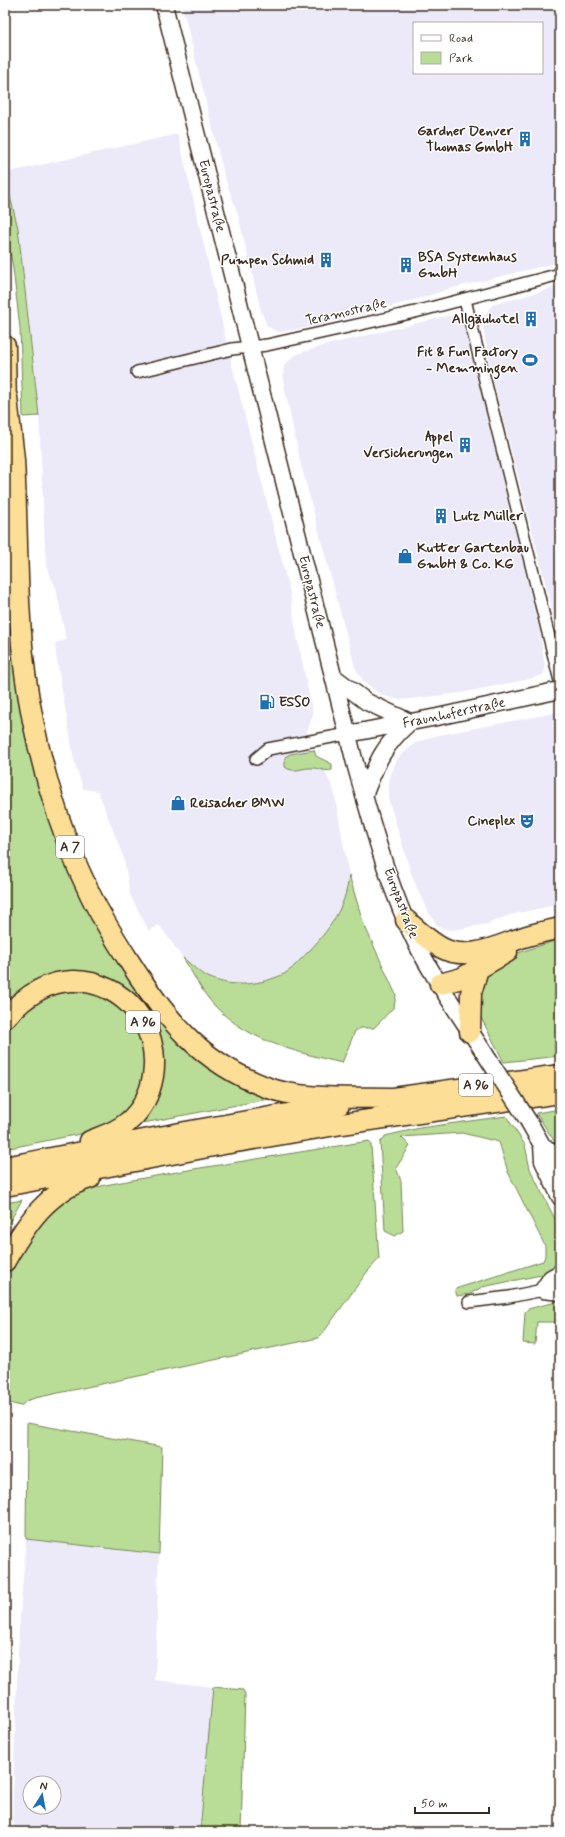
<svg xmlns="http://www.w3.org/2000/svg" width="565" height="1837" viewBox="0 0 565 1837" font-family="Mynerve,sans-serif">
<style>
.built{fill:#eceaf9;fill-rule:evenodd}
.green{fill:#b9dd97;stroke:#7a845a}
.lines{fill:none;stroke-linecap:round;stroke-linejoin:round}
.street-casing{stroke:#3b2a1e;stroke-width:14}
.secondary-casing{stroke:#3b2a1e;stroke-width:19}
.highway-casing{stroke:#3b2a1e;stroke-width:23}
.street{stroke:#fff;stroke-width:11}
.secondary{stroke:#fff;stroke-width:16}
.highway{stroke:#fdde96;stroke-width:20}
.secondary-bridge-casing{stroke:#3b2a1e;stroke-width:19;stroke-linecap:butt}
.secondary-bridge{stroke:#fff;stroke-width:16}
.labels{text-anchor:middle;dominant-baseline:central;stroke-width:3;stroke-linejoin:round;paint-order:stroke}
.shield{fill:#fff;stroke:#766a62;stroke-width:1}
.shield-label{font-size:13px;font-weight:bold;fill:#3b2a1e}
.poi-label{font-size:14px;font-weight:bold;fill:#3b2a1e;stroke:#fff;text-anchor:end}
.street-label{font-size:14px;fill:#3b2a1e;stroke:#fff}
</style>
<rect width="100%" height="100%" fill="#fff"/>
<filter id="ink" filterUnits="userSpaceOnUse"><feTurbulence type="fractalNoise" baseFrequency=".025" numOctaves="2"/><feDisplacementMap in="SourceGraphic" scale="8" xChannelSelector="R" yChannelSelector="G"/><feConvolveMatrix kernelMatrix="1 2 1 2 8 2 1 2 1" color-interpolation-filters="sRGB"/></filter>
<g filter="url(#ink)">
<!-- built -->
<path class="built" d="M182,5h378v257l-111,27 -31,10 -97,26 -40,7 -6,-1 -8,-5 -6,-15 -23,-96 -14,-40zM414,23h128v50h-128z
M178,134l54,231 58,228 7,44 16,77 -6,18 5,21 10,12 12,26 15,84 -2,17 -6,16 -23,35 -32,30 -24,9 -21,3 -33,-7 -25,-20 -24,-33 -10,6 -19,-36 -6,-36 -26,-68 -15,-2 -9,-29 -18,-105 -1,-12 11,-3 -10,-52 -10,-21 -7,-151 -6,-61 -15,-127 -13,-51v-4z
M560,286v354l-69,-268 -8,-45 1,-11 8,-11z
M447,316h9l7,5 77,312 5,35 -2,7 -18,5 -64,13 -61,7 -19,-5 -17,-13 -9,-15 -55,-206 -17,-81 1,-15 13,-11 29,-9z
M560,712v192l-50,11 -23,9 -28,5 -8,1 -13,-3 -14,-23 -12,-28 -24,-78 1,-22 9,-18 17,-15 19,-7z
M26,1539l133,15 -4,126 58,7 -13,145h-180l-5,-4 -3,-7 7,-192zM30,1783h24v24h-24z"/>
<!-- green -->
<path class="green" d="M5,177l13,51 21,188 -16,1 -3,-89 -7,-60 -8,-43z
M9,559l31,216 120,244 23,28 21,16 75,34 -141,27 20,-87 -69,-60 -84,31v-429z
M314,750l2,6 16,8v6c-7,2 -13,-2 -19,-2 -11,-1 -19,6 -28,-1v-10l5,-3z
M349,875l14,47 33,73 -2,12 -20,21h-13l-6,3 -13,32c-45,-11 -93,-21 -127,-57 -13,-13 -22,-33 -32,-48 8,6 17,16 27,20 24,10 50,7 74,-4 6,-3 11,-9 16,-14 25,-24 46,-50 49,-85z
M560,939v117l-56,6 -26,-50 3,-34 28,-22z
M58,990l31,1 29,13 24,29 6,30 -9,36 -29,29 -105,21v-118l19,-23z
M560,1109v41l-24,-37z
M506,1116l19,29 5,24 30,60v31l-2,4 -12,10 -64,13 -12,7 -13,2 -2,-7 88,-28 2,-5v-10l-37,-74 -9,-30 -37,-9 -61,4 9,9 -14,22 5,13 2,50 -8,5 -10,-5 -5,-89 4,-3 1,-3 35,-8z
M369,1141l2,4 8,114 -12,13 -44,61 -5,5 -283,60 -9,3 -5,5 -16,-4v-124l21,-39 23,-28 24,-17 32,-9 89,-16z
M22,1200l-17,30v-27z
M560,1301v21h-23l-2,22 -12,-1 2,-31 3,-3z
M27,1423l135,24 -3,107 -133,-15z
M213,1687l30,3 2,4 -4,138h-41z
M5,1754l3,5 -3,64z"/>
<g class="lines">
<!-- street casing -->
<g class="street-casing">
<path id="street" d="M465,300l95,381
M137,372l95,-23 35,-4 148,-33 145,-38
M256,759l12,-10 80,-15
M469,1302l40,-5 34,-7"/>
</g>
<!-- secondary casing -->
<g class="secondary-casing">
<path id="secondary" d="M164,5l192,762c17,60 33,122 61,178 19,38 45,73 68,109
M334,677l33,25 43,20
M348,734l89,-17 123,-27
M364,796c13,-34 18,-49 46,-74
M529,1122l13,23 12,9 6,10
M542,1145l1,16 17,36
M543,1290l8,-12 9,-5
M543,1290l17,2"/>
</g>
<!-- highway casing -->
<g class="highway-casing">
<path id="highway" d="M5,346l1,65
M7,397c2,21 5,42 7,63 4,71 2,142 11,213 10,74 32,154 65,221 11,23 25,45 39,67 36,57 71,101 137,126 36,14 87,10 126,11
M406,920c11,10 23,21 36,28 26,14 57,-3 82,-11 12,-4 24,-6 36,-9
M440,984l22,-6 45,-26
M5,1018c18,-20 41,-38 70,-37 49,1 86,46 78,95 -3,18 -11,34 -25,46 -11,10 -25,14 -38,19
M470,1032l1,-39 7,-24
M379,1100l181,-25
M5,1167l175,-34 159,-28
M5,1186l219,-42 118,-20 218,-31
M5,1261c21,-37 42,-70 85,-83"/>
</g>
<!-- street -->
<use href="#street" class="street"/>
<!-- secondary -->
<use href="#secondary" class="secondary"/>
<!-- highway -->
<use href="#highway" class="highway"/>
<!-- secondary-bridge casing -->
<g class="secondary-bridge-casing">
<path id="secondary-bridge" d="M485,1054l44,68"/>
</g>
<!-- secondary-bridge -->
<use href="#secondary-bridge" class="secondary-bridge"/>
</g>
</g>
<!-- icons -->
<defs>
<g id="building-bare" transform="scale(1.2)"><path d="M-4-6H4V6H1V3H-1V6H-4ZM-2.5-4.3h1.7v1.8h-1.7ZM.8-4.3h1.7v1.8H.8ZM-2.5-1h1.7V.8h-1.7ZM.8-1h1.7V.8H.8Z" fill="#1f6fb2" stroke="#fff" stroke-width="2.5" paint-order="stroke"/></g>
<g id="stadium-bare" transform="scale(1.2)"><path d="M0-5a6.5 5 0 1 0 0 10a6.5 5 0 1 0 0-10ZM-3.5-1.8h7v3.6h-7Z" fill="#1f6fb2" stroke="#fff" stroke-width="2.5" paint-order="stroke"/></g>
<g id="shop-bare" transform="scale(1.2)"><path d="M-5-2.5h2.3a2.7 3.5 0 0 1 5.4 0H5L5.5 6h-11ZM-1.5-2.5h3a1.5 2.3 0 0 0-3 0Z" fill="#1f6fb2" stroke="#fff" stroke-width="2.5" paint-order="stroke"/></g>
<g id="fuel-bare" transform="scale(1.2)"><path d="M-5.5-6h7V0h2V4h1.3V-2.5L3-4.5l.8-.8L6-3V5H2.5V1h-1V6h-7ZM-4.2-4.7v3.2H.2V-4.7Z" fill="#1f6fb2" stroke="#fff" stroke-width="2.5" paint-order="stroke"/></g>
<g id="theatre-bare" transform="scale(1.2)"><path d="M-5-5.5Q0-4 5-5.5V0Q5 5 0 6Q-5 5-5 0ZM-3.3-2.5H-1v1.5H-3.3ZM1-2.5H3.3v1.5H1ZM-2.8 1Q0 5.5 2.8 1Z" fill="#1f6fb2" stroke="#fff" stroke-width="2.5" paint-order="stroke"/></g>
</defs>
<g fill-rule="evenodd">
<use href="#building-bare" x="525" y="139"/>
<use href="#building-bare" x="326" y="260"/>
<use href="#building-bare" x="406" y="265"/>
<use href="#building-bare" x="531" y="319"/>
<use href="#stadium-bare" x="530" y="360"/>
<use href="#building-bare" x="465" y="445"/>
<use href="#building-bare" x="441" y="516"/>
<use href="#shop-bare" x="405" y="556"/>
<use href="#fuel-bare" x="267" y="702"/>
<use href="#shop-bare" x="178" y="803"/>
<use href="#theatre-bare" x="527" y="821"/>
</g>
<g class="labels">
<!-- shield labels -->
<g class="shield">
<rect x="56" y="836" width="28" height="22" rx="3"/>
<rect x="126" y="1011" width="34" height="22" rx="3"/>
<rect x="459" y="1074" width="34" height="22" rx="3"/>
</g>
<g class="shield-label">
<text x="70" y="847">A 7</text>
<text x="143" y="1022">A 96</text>
<text x="476" y="1085">A 96</text>
</g>
<!-- poi labels -->
<g class="poi-label">
<text x="513" y="131">Gardner Denver<tspan x="513" dy="16">Thomas GmbH</tspan></text>
<text x="418" y="257" text-anchor="start">BSA Systemhaus<tspan x="418" dy="16">GmbH</tspan></text>
<text x="314" y="260">Pumpen Schmid</text>
<text x="519" y="319">Allgäuhotel</text>
<text x="518" y="352">Fit &amp; Fun Factory<tspan x="518" dy="16">- Memmingen</tspan></text>
<text x="453" y="437">Appel<tspan x="453" dy="16">Versicherungen</tspan></text>
<text x="453" y="516" text-anchor="start">Lutz Müller</text>
<text x="417" y="548" text-anchor="start">Kutter Gartenbau<tspan x="417" dy="16">GmbH &amp; Co. KG</tspan></text>
<text x="279" y="702" text-anchor="start">ESSO</text>
<text x="190" y="803" text-anchor="start">Reisacher BMW</text>
<text x="515" y="821">Cineplex</text>
</g>
<!-- street labels -->
<g class="street-label">
<text transform="translate(212 196) rotate(76)">Europastraße</text>
<text transform="translate(346 312) rotate(-13)">Teramostraße</text>
<text transform="translate(312 592) rotate(76)">Europastraße</text>
<text transform="translate(454 713) rotate(-12)">Fraunhoferstraße</text>
<text transform="translate(401 903) rotate(69)">Europastraße</text>
</g>
</g>
<!-- margin -->
<rect width="565" height="1837" fill="none" stroke="#fff" stroke-width="20"/>
<rect x="10" y="10" width="545" height="1817" fill="none" stroke="#3b2a1e" stroke-width="1.5" filter="url(#ink)"/>
<!-- legend -->
<rect x="413" y="22" width="130" height="52" fill="#ffffff" stroke="#b1aaa5"/>
<rect x="421" y="35" width="20" height="6" fill="#ffffff" stroke="#b1aaa5"/>
<text x="449" y="42" font-size="12" fill="#3b2a1e">Road</text>
<rect x="421" y="52" width="20" height="12" fill="#b9dd97" stroke="#b1aaa5"/>
<text x="449" y="62" font-size="12" fill="#3b2a1e">Park</text>
<!-- north arrow -->
<g transform="translate(42 1795) rotate(11)"><circle r="19" fill="#ffffff" stroke="#b1aaa5"/>
<path d="M0-3L7 15L0 10L-7 15Z" fill="#1f6fb2"/>
<text y="-6" font-size="11" font-weight="bold" text-anchor="middle" fill="#3b2a1e">N</text>
</g>
<!-- scale -->
<path d="M415 1807v6h74v-6" fill="none" stroke="#3b2a1e" stroke-width="2"/>
<text x="421" y="1807" font-size="12" fill="#3b2a1e" stroke="#ffffff" stroke-width="3" paint-order="stroke">50 m</text>
</svg>
